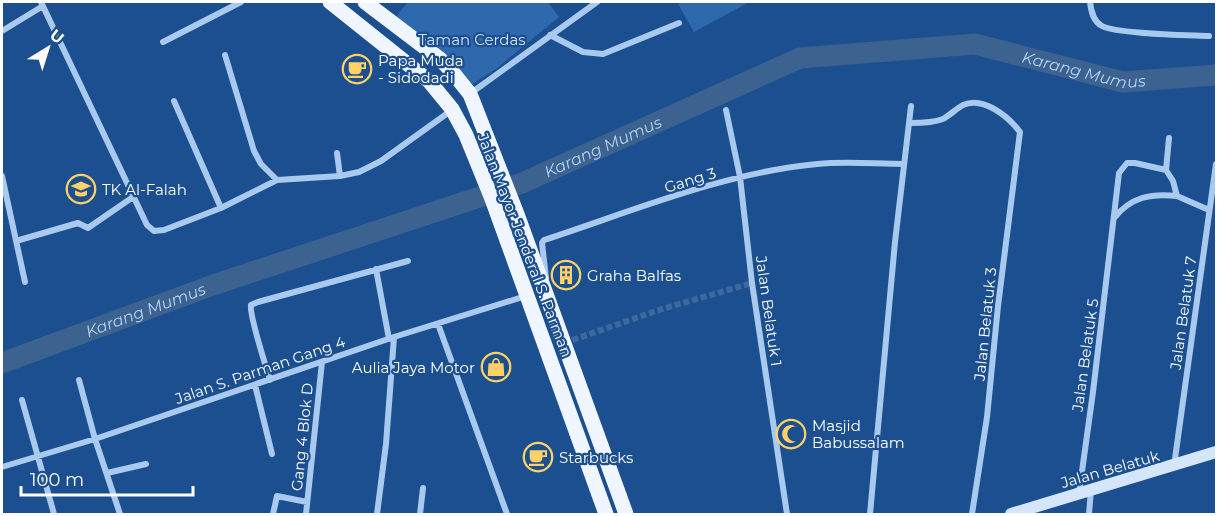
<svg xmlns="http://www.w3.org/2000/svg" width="1218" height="516" viewBox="0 0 1218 516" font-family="Montserrat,sans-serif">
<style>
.green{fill:#2e69ad}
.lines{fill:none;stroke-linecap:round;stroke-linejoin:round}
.river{stroke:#3c6290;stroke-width:21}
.street-tunnel{stroke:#3d69a0;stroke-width:6;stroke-dasharray:6 3;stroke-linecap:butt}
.street{stroke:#a9c9ee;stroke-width:6}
.secondary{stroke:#d6e6fa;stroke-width:12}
.primary{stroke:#f0f6ff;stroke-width:15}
.labels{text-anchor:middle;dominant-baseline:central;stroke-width:4.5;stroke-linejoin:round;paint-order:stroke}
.park-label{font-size:15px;fill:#cfe3fa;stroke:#1b4f8f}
.poi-label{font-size:15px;fill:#fff;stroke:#1b4f8f;text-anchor:start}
.street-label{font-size:15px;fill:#fff;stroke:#1b4f8f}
.water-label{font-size:16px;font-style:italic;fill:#b5d3f5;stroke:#1b4f8f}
</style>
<rect width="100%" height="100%" fill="#1b4f8f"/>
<!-- green -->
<path class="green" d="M408,2h140l11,15 -63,52 -30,19 -74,-66z
M683,2h62l1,2 -52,28 -16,-28z"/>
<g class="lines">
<!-- river -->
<path class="river" id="s1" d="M2,363l211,-78 309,-102 278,-125 175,-14 148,38 93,-7"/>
<!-- street-tunnel -->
<path class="street-tunnel" d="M564,343l98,-34 90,-26"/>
<!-- street -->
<path class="street" d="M41,2l106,223 7,6 10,-1 57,-22 56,-28 63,-4 19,-4 22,-11 71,-51
M1090,2c1,9 3,19 12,24 15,8 85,9 107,10
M2,31l41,-25
M550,35l33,17 20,2 76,-31
M163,42l78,-40
M225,55l29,96 7,13 16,16
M471,93l126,-91
M174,101l47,107
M726,110l14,67 12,106 35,231
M910,123c11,0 23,0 33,-4 7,-4 13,-10 20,-14 20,-9 45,11 57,27l-22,174 -11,111 -15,97
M337,153l3,23
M1166,170l3,-32
M2,176l23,106
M1114,218c17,-21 37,-25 63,-22
M16,241l62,-18 10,5 45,-31
M376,269l13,70
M546,278l-4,-35 2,-3c89,-29 179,-67 273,-76 29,-3 59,0 87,0
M438,324l69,190
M79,380l16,59 25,75
M270,380c-4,-13 -21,-66 -19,-75l7,-3 150,-41
M255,385l17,69
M22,400l32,114
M1174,466l42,-302
M2,467l93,-28 299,-102 132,-41
M107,473l39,-9
M1079,493l14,-101 26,-219 8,-10h8l31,7 7,11 4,15 32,14
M273,514l4,-18 30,6
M306,514l16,-152
M377,514l9,-70 8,-107
M420,514l3,-26
M870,514l25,-272 16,-136
M1089,514l2,-24"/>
<!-- secondary -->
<path class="secondary" d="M1011,514l205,-62"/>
<!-- primary -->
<path class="primary" d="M330,2l99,79 23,28 14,26 26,64 114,315
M365,2l75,57 14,15 16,20 47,120 109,300"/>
</g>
<!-- icons -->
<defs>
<g id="cafe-ring" transform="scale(1.5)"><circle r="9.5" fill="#1b4f8f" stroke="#ffd166" stroke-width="1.5"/><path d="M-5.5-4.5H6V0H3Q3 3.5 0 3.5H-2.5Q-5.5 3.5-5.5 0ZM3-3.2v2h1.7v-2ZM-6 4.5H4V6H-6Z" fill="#ffd166"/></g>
<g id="school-ring" transform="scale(1.5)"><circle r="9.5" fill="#1b4f8f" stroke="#ffd166" stroke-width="1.5"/><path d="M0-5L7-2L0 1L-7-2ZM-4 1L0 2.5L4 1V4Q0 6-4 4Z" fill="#ffd166"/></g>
<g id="building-ring" transform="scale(1.5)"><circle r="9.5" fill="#1b4f8f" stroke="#ffd166" stroke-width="1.5"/><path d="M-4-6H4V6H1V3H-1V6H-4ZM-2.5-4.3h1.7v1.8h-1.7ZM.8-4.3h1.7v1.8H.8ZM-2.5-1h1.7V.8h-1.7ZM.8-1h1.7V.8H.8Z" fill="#ffd166"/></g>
<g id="shop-ring" transform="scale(1.5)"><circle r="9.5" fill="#1b4f8f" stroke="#ffd166" stroke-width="1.5"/><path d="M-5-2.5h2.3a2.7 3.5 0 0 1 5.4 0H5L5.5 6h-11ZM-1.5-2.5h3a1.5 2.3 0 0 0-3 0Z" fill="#ffd166"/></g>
<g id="mosque-ring" transform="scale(1.5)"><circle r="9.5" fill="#1b4f8f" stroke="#ffd166" stroke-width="1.5"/><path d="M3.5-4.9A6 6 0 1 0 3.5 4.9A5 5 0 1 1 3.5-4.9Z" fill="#ffd166"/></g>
</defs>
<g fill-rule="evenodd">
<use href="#cafe-ring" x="357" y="69"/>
<use href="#school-ring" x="81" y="189"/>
<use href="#building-ring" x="566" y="275"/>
<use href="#shop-ring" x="496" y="367"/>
<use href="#mosque-ring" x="791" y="434"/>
<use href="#cafe-ring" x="538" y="457"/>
</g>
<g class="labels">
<!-- park labels -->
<g class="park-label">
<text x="472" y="39">Taman Cerdas</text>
</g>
<!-- poi labels -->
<g class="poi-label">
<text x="378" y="60">Papa Muda<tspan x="378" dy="17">- Sidodadi</tspan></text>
<text x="102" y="189">TK Al-Falah</text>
<text x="587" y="275">Graha Balfas</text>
<text x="475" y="367" text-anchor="end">Aulia Jaya Motor</text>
<text x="812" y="425">Masjid<tspan x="812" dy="17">Babussalam</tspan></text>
<text x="559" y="457">Starbucks</text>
</g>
<!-- street labels -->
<g class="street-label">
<text transform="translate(690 180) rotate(-17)">Gang 3</text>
<text transform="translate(525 245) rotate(69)">Jalan Mayor Jenderal S. Parman</text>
<text transform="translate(769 311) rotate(82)">Jalan Belatuk 1</text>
<text transform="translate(1183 313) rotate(-82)">Jalan Belatuk 7</text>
<text transform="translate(985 324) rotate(-84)">Jalan Belatuk 3</text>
<text transform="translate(1085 355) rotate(-82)">Jalan Belatuk 5</text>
<text transform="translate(260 370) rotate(-19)">Jalan S. Parman Gang 4</text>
<text transform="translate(302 437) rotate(-84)">Gang 4 Blok D</text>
<text transform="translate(1110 469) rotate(-16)">Jalan Belatuk</text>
</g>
<!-- water labels -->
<g class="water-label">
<text stroke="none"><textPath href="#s1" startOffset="1143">Karang Mumus</textPath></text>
<text stroke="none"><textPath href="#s1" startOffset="639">Karang Mumus</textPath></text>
<text stroke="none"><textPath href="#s1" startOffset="153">Karang Mumus</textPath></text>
</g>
</g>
<!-- border -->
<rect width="1218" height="516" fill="none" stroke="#ffffff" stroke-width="6"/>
<!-- north arrow -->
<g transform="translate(48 48) rotate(38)" stroke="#1b4f8f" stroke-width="4.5" paint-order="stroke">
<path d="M0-4.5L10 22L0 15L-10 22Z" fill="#ffffff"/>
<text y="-9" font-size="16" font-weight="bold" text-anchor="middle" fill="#ffffff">U</text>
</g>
<!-- scale -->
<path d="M21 486v9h172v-9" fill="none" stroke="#ffffff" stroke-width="3"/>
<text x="30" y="486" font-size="18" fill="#ffffff" stroke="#1b4f8f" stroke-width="4.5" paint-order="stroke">100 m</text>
</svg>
